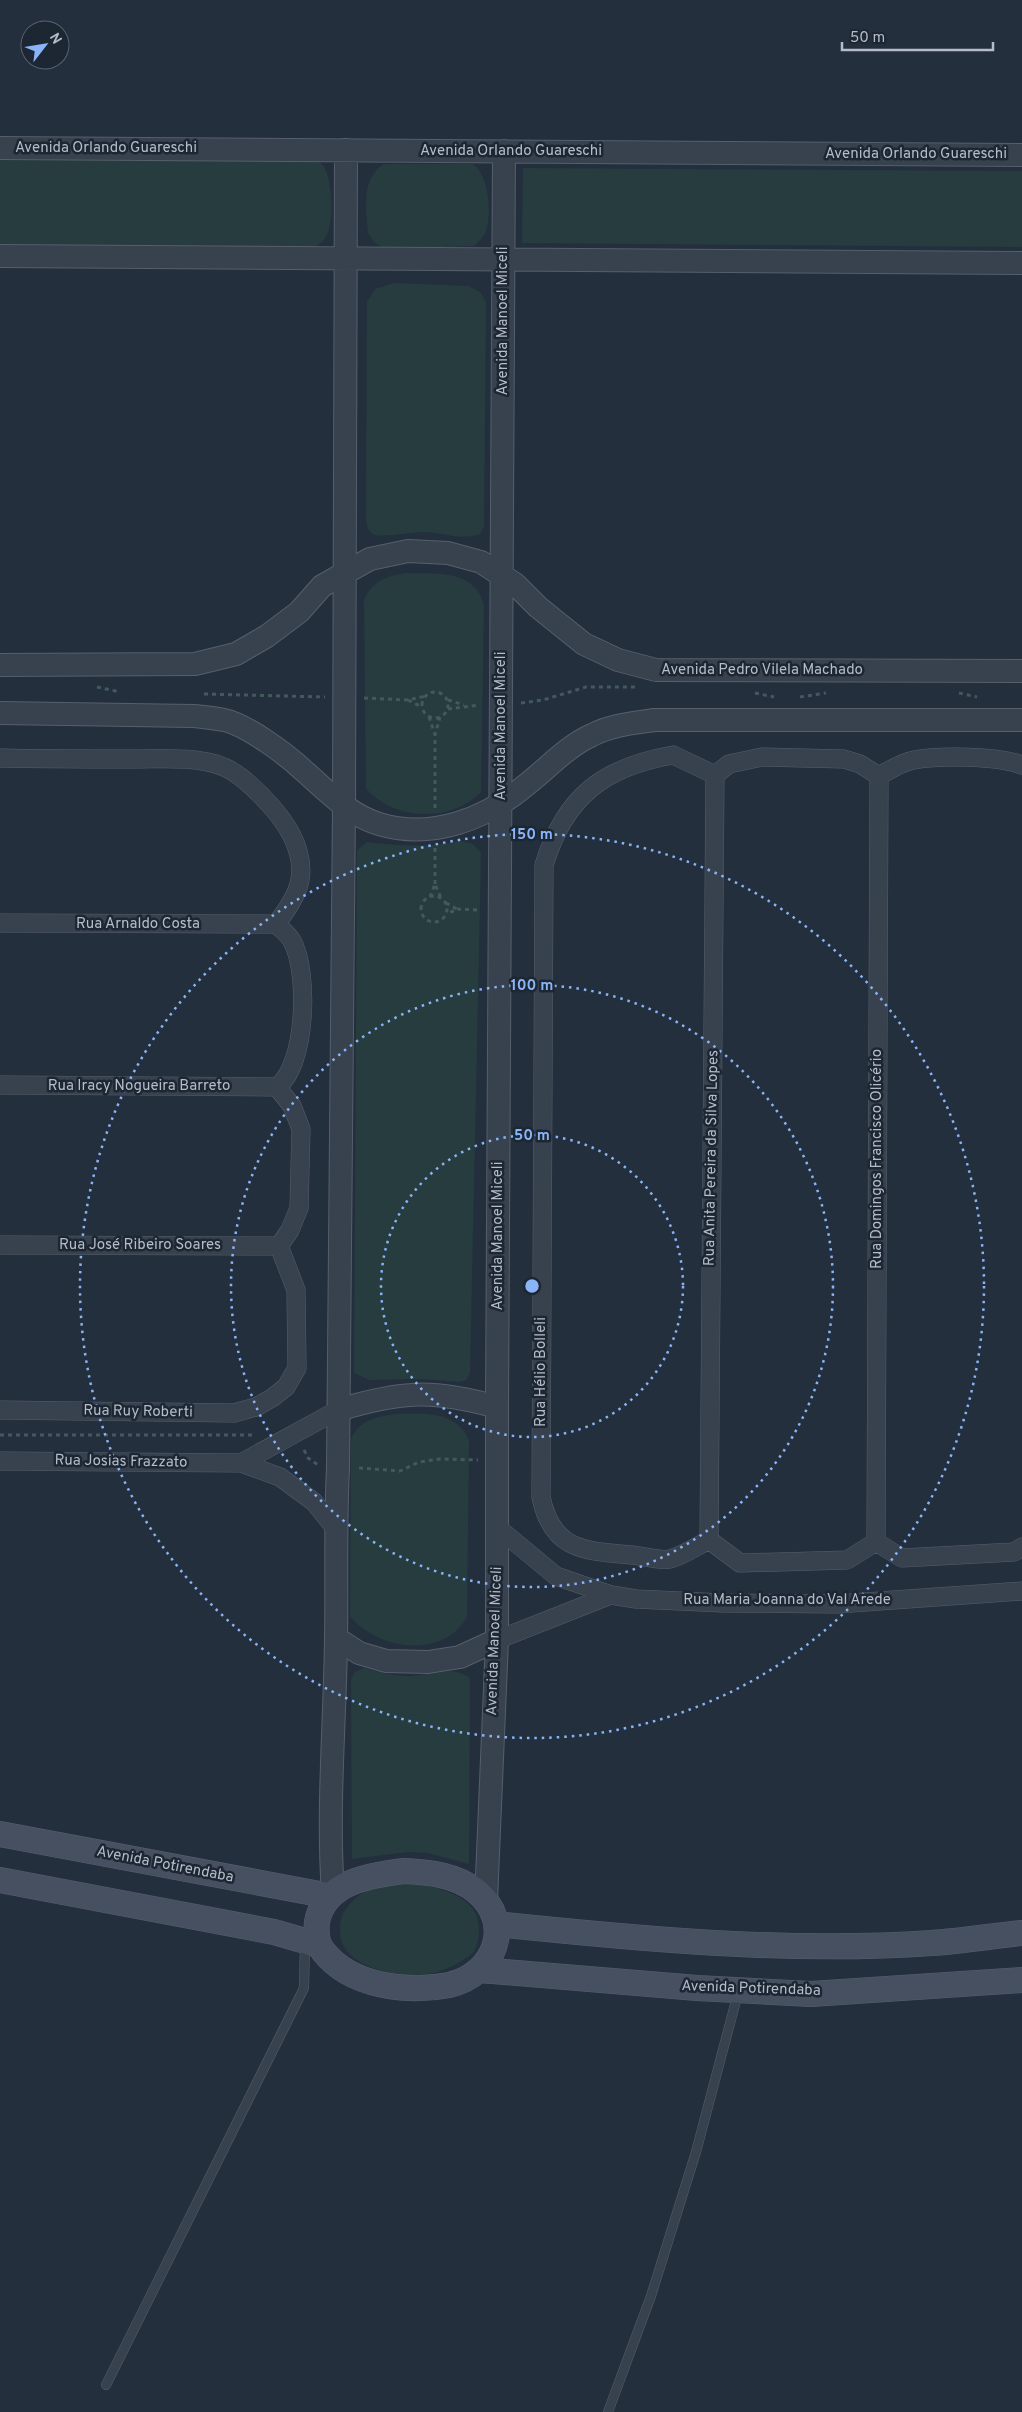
<svg xmlns="http://www.w3.org/2000/svg" width="1022" height="2412" viewBox="0 0 1022 2412" font-family="Overpass,sans-serif">
<style>
.green{fill:#263c3f}
.lines{fill:none;stroke-linecap:round;stroke-linejoin:round}
.service-casing{stroke:#565f6c;stroke-width:10}
.minor-casing{stroke:#565f6c;stroke-width:19}
.tertiary-casing{stroke:#565f6c;stroke-width:24}
.secondary-casing{stroke:#565f6c;stroke-width:26}
.path{stroke:#44595c;stroke-width:3;stroke-dasharray:4 4;stroke-linecap:butt}
.service{stroke:#38414e;stroke-width:9}
.minor{stroke:#38414e;stroke-width:18}
.tertiary{stroke:#38414e;stroke-width:22}
.secondary{stroke:#465061;stroke-width:25}
.ring{fill:none;stroke:#8ab4f8;stroke-width:2.5;stroke-dasharray:2.5 5}
.labels{text-anchor:middle;dominant-baseline:central;stroke-width:5;stroke-linejoin:round;paint-order:stroke}
.street-label{font-size:15px;fill:#b4bcc9;stroke:#1d2633}
.centre{fill:#8ab4f8;stroke:#1d2633;stroke-width:2.5}
.ring-label{font-size:15px;text-anchor:middle;font-weight:bold;fill:#8ab4f8;stroke:#1d2633;stroke-width:5;stroke-linejoin:round;paint-order:stroke}
</style>
<rect width="100%" height="100%" fill="#242f3e"/>
<!-- green -->
<path class="green" d="M0,158h316c2,3 6,6 8,9 9,14 11,62 -1,74 -3,3 -7,5 -10,7l-313,-1z
M384,164h89c16,12 19,48 13,67 -1,5 -8,11 -12,15l-89,3 -11,-7 -6,-9c-2,-24 -7,-55 16,-69z
M523,168l499,3v76l-500,-4z
M394,283l74,3 12,6 6,10 -2,225 -4,7c-19,7 -38,-2 -58,-2 -17,1 -32,5 -48,3l-6,-6 -2,-9 1,-218 8,-13z
M405,573c31,1 70,-4 79,32l-3,187c-30,31 -88,29 -115,-4l-2,-187c7,-20 22,-24 41,-28z
M460,841l13,3 8,9 -11,520 -4,7 -6,2 -40,-3 -51,1 -15,-7 3,-523 10,-8c31,4 63,6 93,-1z
M396,1414c27,-1 61,-3 73,26l-2,177c-24,43 -90,33 -117,-1l1,-177c9,-20 25,-22 45,-25z
M364,1668c14,4 29,8 44,8 21,0 42,-12 62,2l-1,186 -41,-11 -20,-1 -56,7 -1,-180 4,-7z
M411,1883c40,6 83,19 63,69 -11,9 -23,16 -37,20 -29,9 -98,-2 -97,-41 0,-8 1,-16 6,-22 6,-8 14,-16 23,-20 12,-5 28,-5 42,-6z"/>
<g class="lines">
<!-- service casing -->
<g class="service-casing">
<path id="service" d="M106,2385l198,-397 1,-45
M608,2412l43,-116 45,-144 42,-159"/>
</g>
<!-- minor casing -->
<g class="minor-casing">
<path id="minor" d="M0,758c45,1 89,1 134,1 29,0 63,-3 90,8 23,10 56,46 67,67 19,37 9,60 -15,90 5,5 13,11 16,17 17,30 15,124 -15,146l15,19 9,23 -2,79 -9,22 -11,16 17,44 1,78 -11,19 -14,11 -16,9 -22,6 -234,-3
M1022,765c-25,-9 -81,-10 -108,-5 -12,2 -24,10 -35,16l-19,-12 -16,-5 -82,-2 -33,7 -14,11 -42,-20c-69,12 -108,41 -129,110l-3,632c11,54 44,54 91,58 11,1 27,6 38,4 13,-3 27,-13 39,-19l31,23 107,-3 29,-18 26,16 112,-6 8,-5
M0,923l276,1
M0,1085l277,2
M0,1245l279,1
M0,1461l241,2 39,14 34,25 21,26
M241,1463l97,-53
M498,1528l58,48 55,19 25,4 87,4 114,1 185,-13
M709,1540l6,-765
M876,1542l3,-766
M497,1640l114,-45"/>
</g>
<!-- tertiary casing -->
<g class="tertiary-casing">
<path id="tertiary" d="M0,148l1022,7
M0,256l1022,7
M0,665l195,-1 41,-10 31,-18 32,-24 23,-26 48,-27 38,-8 40,2 33,9 34,22 23,23 46,37 34,16 38,10 366,1
M0,713l194,3c10,1 20,2 30,4 23,5 62,34 79,50 24,21 46,45 76,54 53,16 107,-5 147,-39 22,-17 40,-38 66,-50 19,-10 41,-12 62,-15h368
M338,1410c64,-19 94,-21 159,-3
M336,1638l23,15 27,8 42,1 32,-5 37,-17
M333,1893c-6,-84 2,-169 3,-254 1,-57 -1,-114 2,-171l6,-663 2,-655
M486,1901l11,-261v-233l7,-1256"/>
</g>
<!-- secondary casing -->
<g class="secondary-casing">
<path id="secondary" d="M0,1834l330,62
M404,1871c25,1 52,4 72,20 39,32 19,84 -27,94 -41,8 -98,2 -126,-34 -6,-7 -7,-19 -6,-29 7,-40 53,-47 87,-51z
M0,1880l274,52 45,13
M496,1924c144,15 291,29 436,19 30,-2 60,-7 90,-10
M480,1970l217,18 114,6 211,-14"/>
</g>
<!-- path -->
<path class="path" d="M97,687l23,5
M422 705a13 13 0 1 1 26 0a13 13 0 1 1-26 0Z
M755,693l19,4
M959,693l18,4
M204,694l121,3
M800,697l26,-4
M364,698l44,2 18,-4
M408,700l14,7
M448,700l16,5
M521,703l22,-3 43,-13h49
M448,709l31,-4
M429,717l6,18
M435,808v-73l5,-18
M435,884v-37
M421 909a13 13 0 1 1 26 0a13 13 0 1 1-26 0Z
M430,897l5,-13 6,14
M446,903l11,6 -10,5
M457,909l22,1
M0,1435h252
M304,1450l4,8 10,7
M359,1468l41,3 19,-9 21,-3 38,1"/>
<!-- service -->
<use href="#service" class="service"/>
<!-- minor -->
<use href="#minor" class="minor"/>
<!-- tertiary -->
<use href="#tertiary" class="tertiary"/>
<!-- secondary -->
<use href="#secondary" class="secondary"/>
</g>
<!-- distance rings -->
<g class="ring">
<circle cx="532" cy="1286" r="151"/>
<circle cx="532" cy="1286" r="301"/>
<circle cx="532" cy="1286" r="452"/>
</g>
<g class="labels">
<!-- street labels -->
<g class="street-label">
<text x="106" y="148">Avenida Orlando Guareschi</text>
<text x="511" y="151">Avenida Orlando Guareschi</text>
<text x="916" y="154">Avenida Orlando Guareschi</text>
<text transform="translate(503 321) rotate(-90)">Avenida Manoel Miceli</text>
<text x="762" y="670">Avenida Pedro Vilela Machado</text>
<text transform="translate(501 726) rotate(-90)">Avenida Manoel Miceli</text>
<text x="138" y="924">Rua Arnaldo Costa</text>
<text x="139" y="1086">Rua Iracy Nogueira Barreto</text>
<text transform="translate(712 1158) rotate(-89)">Rua Anita Pereira da Silva Lopes</text>
<text transform="translate(877 1159) rotate(-90)">Rua Domingos Francisco Olicério</text>
<text transform="translate(498 1236) rotate(-90)">Avenida Manoel Miceli</text>
<text x="140" y="1245">Rua José Ribeiro Soares</text>
<text transform="translate(541 1372) rotate(-90)">Rua Hélio Bolleli</text>
<text transform="translate(138 1412) rotate(1)">Rua Ruy Roberti</text>
<text transform="translate(121 1462) rotate(1)">Rua Josias Frazzato</text>
<text x="787" y="1600">Rua Maria Joanna do Val Arede</text>
<text transform="translate(495 1641) rotate(-88)">Avenida Manoel Miceli</text>
<text transform="translate(165 1865) rotate(11)">Avenida Potirendaba</text>
<text transform="translate(751 1989) rotate(2)">Avenida Potirendaba</text>
</g>
</g>
<circle cx="532" cy="1286" r="8" class="centre"/>
<g class="ring-label">
<text x="532" y="839">150 m</text>
<text x="532" y="990">100 m</text>
<text x="532" y="1140">50 m</text>
</g>
<!-- north arrow -->
<g transform="translate(45 45) rotate(59)"><circle r="24" fill="#1d2633" stroke="#59626f"/>
<path d="M0-4L9 19L0 12L-9 19Z" fill="#8ab4f8"/>
<text y="-8" font-size="14" font-weight="bold" text-anchor="middle" fill="#b4bcc9">N</text>
</g>
<!-- scale -->
<path d="M842 42v8h151v-8" fill="none" stroke="#b4bcc9" stroke-width="2.5"/>
<text x="850" y="42" font-size="15" fill="#b4bcc9" stroke="#1d2633" stroke-width="4" paint-order="stroke">50 m</text>
</svg>
